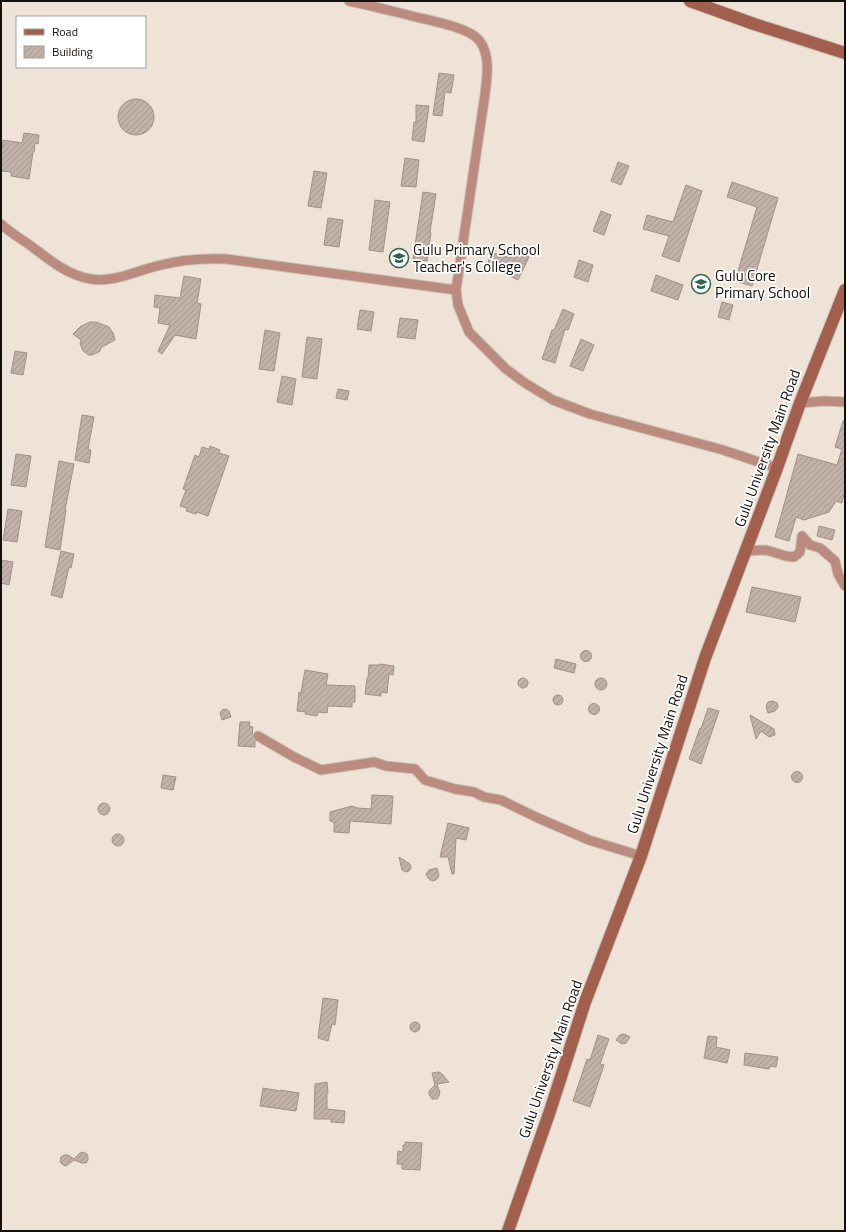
<svg xmlns="http://www.w3.org/2000/svg" width="846" height="1232" viewBox="0 0 846 1232" font-family="'Titillium Web',sans-serif">
<style>
.building{fill:url(#building-hatch);stroke:#a09189}
.lines{fill:none;stroke-linecap:round;stroke-linejoin:round}
.street-casing{stroke:#cbc1b6;stroke-width:11}
.secondary-casing{stroke:#cbc1b6;stroke-width:14}
.street{stroke:#ba8b7e;stroke-width:9}
.secondary{stroke:#a25f4d;stroke-width:12}
.labels{text-anchor:middle;dominant-baseline:central;stroke-width:3.5;stroke-linejoin:round;paint-order:stroke}
.poi-label{font-size:15px;fill:#14100c;stroke:#fff;text-anchor:start}
.street-label{font-size:15px;fill:#14100c;stroke:#fff}
</style>
<defs>
<pattern id="building-hatch" width="6" height="6" patternUnits="userSpaceOnUse"><rect width="6" height="6" fill="#c1b1a9"/><path d="M-1 1l2-2M0 6l6-6M5 7l2-2" fill="none" stroke="#a59790"/></pattern>
</defs>
<rect width="100%" height="100%" fill="#eee3d6"/>
<!-- building -->
<path class="building" d="M439,73l15,2 -3,18 -6,-1 -3,24 -9,-1z
M118 117a18 18 0 1 1 36 0a18 18 0 1 1-36 0Z
M416,105l13,1 -5,36 -12,-2 2,-18h2z
M24,133l15,2 -1,9 -3,-1 -1,9h-1l-4,27 -18,-3v-4l-10,-1v-17l2,-14 19,3z
M405,158l14,2 -3,27 -15,-1z
M618,162l11,4 -8,19 -10,-4z
M314,171l13,2 -6,35 -13,-2z
M732,182l46,16 -26,88 -17,-5 22,-74 -30,-10z
M686,185l16,6 -23,71 -17,-6 7,-20 -26,-7 4,-14 26,7z
M423,192l13,2 -6,38 1,1 -4,28 -14,-2z
M375,200l15,2 -7,50 -14,-2z
M601,211l10,4 -7,20 -11,-4z
M328,218l15,2 -4,27 -15,-2z
M514,250l15,7 -11,23 -15,-7 2,-5 -17,-5 3,-11 19,6z
M579,260l14,5 -5,17 -14,-5z
M656,275l27,10 -5,15 -27,-9z
M184,276l17,3 -4,24 4,1 -5,35 -21,-4 -13,19 -4,-3 12,-26 -12,-2 2,-15 -6,-1 1,-12 25,3z
M722,302l11,3 -4,15 -11,-3z
M563,309l11,5 -6,16 -3,-1 -10,34 -13,-4 10,-29h2z
M360,310l14,2 -3,19 -14,-2z
M400,318l18,2 -3,19 -18,-2z
M90,322h6l13,5 4,6 2,7 -13,7 -3,5 -7,3h-3l-6,-4 -3,-7 1,-4 -8,-6 8,-8z
M265,330l15,3 -6,38 -15,-2z
M307,337l15,2 -5,40 -15,-2z
M581,339l13,6 -11,26 -13,-5z
M15,351l12,2 -4,22 -12,-2z
M282,376l14,3 -4,26 -15,-3z
M338,389l11,2 -2,9 -11,-2z
M82,415l12,2 -6,32 3,1 -2,13 -14,-3z
M843,421h2v68l-3,14 -6,-2 -7,11 -25,8 -8,-3 -7,24 -14,-4 23,-83 39,11 5,-16 -7,-2z
M210,446l10,4 -1,3 10,3 -21,60 -11,-4 -1,2 -10,-3 1,-3 -7,-2 6,-16 -3,-1 12,-34 4,2 3,-10 7,2z
M16,454l15,2 -5,31 -15,-2z
M59,461l15,3 -9,46h1l-6,40 -15,-3z
M8,509l14,2 -5,31 -14,-2z
M819,526l16,4 -3,10 -15,-4z
M61,551l13,3 -3,14 -2,-1 -7,31 -11,-3z
M1,560l12,2 -4,23 -8,-2z
M752,587l49,10 -6,25 -49,-10z
M580.5 656a5.5 5.5 0 1 1 11 0a5.5 5.5 0 1 1-11 0Z
M556,659l20,5 -2,9 -20,-5z
M380,664l14,2 -1,9 -4,-1 -2,19 -6,-1v4l-16,-2 2,-16h1l1,-13h10z
M305,670l23,4 -2,11 29,1v16h-3v5l-24,-1 -1,7 -9,-1 -1,4 -12,-2 1,-2 -9,-1 2,-19 2,1z
M595 684a6 6 0 1 1 12 0a6 6 0 1 1-12 0Z
M518 683a5 5 0 1 1 10 0a5 5 0 1 1-10 0Z
M553 700a5 5 0 1 1 10 0a5 5 0 1 1-10 0Z
M773,701l4,2 1,4 -3,4 -7,2 -2,-7 2,-4z
M588.5 709a5.5 5.5 0 1 1 11 0a5.5 5.5 0 1 1-11 0Z
M708,708l11,3 -18,53 -12,-5 11,-31 1,1z
M226,709l3,2 2,6 -9,3 -2,-7 2,-3z
M750,715l24,14 1,6 -6,2 -8,-6 -5,8z
M240,722h10l-1,4 4,1 -1,9 3,5v6l-17,-1z
M791.5 777a5.5 5.5 0 1 1 11 0a5.5 5.5 0 1 1-11 0Z
M163,775l13,2 -3,13 -12,-2z
M372,795l21,1 -2,28 -41,-3 -1,12 -15,-1v-10l-4,-1v-9l22,-6 5,2 14,1z
M98 809a6 6 0 1 1 12 0a6 6 0 1 1-12 0Z
M448,823l21,5 -3,12 -10,-2 -2,36h-2l-4,-17h-8z
M112 840a6 6 0 1 1 12 0a6 6 0 1 1-12 0Z
M399,857l11,7 1,4 -2,3 -3,1 -4,-2z
M437,868l2,8 -3,4 -4,1 -4,-3 -2,-4 3,-4z
M323,998l15,2 -3,25 -3,-1 -4,17 -10,-3z
M410 1027a5 5 0 1 1 10 0a5 5 0 1 1-10 0Z
M624,1034l6,3 -4,6 -4,1 -6,-4 4,-5z
M598,1035l11,4 -9,25 4,1 -14,42 -17,-6 14,-42 3,1z
M708,1036l9,1 -1,10 14,3 -3,13 -23,-5z
M745,1053l33,4 -2,10 -6,-1 -1,3 -25,-4z
M438,1072l3,1 8,9 -12,2 3,9 -1,3 -2,3h-5l-3,-5v-3l6,-6 -3,-12z
M327,1082l1,11h-1v16l18,2 -1,12 -13,-1v-3h-17l1,-35z
M263,1088l17,3v-1l19,3 -3,18 -36,-5z
M405,1142l17,1 -2,27 -18,-1v-5h-5l1,-13 5,1v-7h2z
M83,1152l4,2 1,3v3l-2,3h-4l-8,-3 -8,6 -3,-1 -3,-3 1,-5 3,-2h4l6,4 6,-6z"/>
<g class="lines">
<!-- street casing -->
<g class="street-casing">
<path id="street" d="M349,1c20,4 39,9 59,14 18,5 59,11 71,25 12,15 8,37 6,54l-29,196 2,15 11,27 37,37 19,14 28,17 37,14 133,36 54,18
M1,224c10,10 23,16 34,25 17,13 35,27 56,30 22,4 45,-8 66,-13 22,-6 46,-8 69,-7l230,31
M800,403l25,-2 20,1
M746,551l20,-1 20,6 8,1 6,-5 2,-16 8,9 10,3 15,13 3,13 7,12
M258,736l36,21 27,13 53,-8 12,4 29,3 10,11 30,9 19,3 10,5 17,3 37,18 51,22 52,16"/>
</g>
<!-- secondary casing -->
<g class="secondary-casing">
<path id="secondary" d="M690,1l64,23 91,29
M508,1231l42,-120 35,-109 56,-146 64,-198 72,-190 23,-65 45,-113"/>
</g>
<!-- street -->
<use href="#street" class="street"/>
<!-- secondary -->
<use href="#secondary" class="secondary"/>
</g>
<!-- icons -->
<defs>
<g id="university-ring" transform="scale(1)"><circle r="9.5" fill="#fff" stroke="#2e654c" stroke-width="1.5"/><path d="M0-5L7-2L0 1L-7-2ZM-4 1L0 2.5L4 1V4Q0 6-4 4Z" fill="#2e654c"/></g>
<g id="school-ring" transform="scale(1)"><circle r="9.5" fill="#fff" stroke="#2e654c" stroke-width="1.5"/><path d="M0-5L7-2L0 1L-7-2ZM-4 1L0 2.5L4 1V4Q0 6-4 4Z" fill="#2e654c"/></g>
</defs>
<g fill-rule="evenodd">
<use href="#university-ring" x="399" y="258"/>
<use href="#school-ring" x="701" y="284"/>
</g>
<g class="labels">
<!-- poi labels -->
<g class="poi-label">
<text x="413" y="249">Gulu Primary School<tspan x="413" dy="17">Teacher's College</tspan></text>
<text x="715" y="275">Gulu Core<tspan x="715" dy="17">Primary School</tspan></text>
</g>
<!-- street labels -->
<g class="street-label">
<text transform="translate(767 448) rotate(-70)">Gulu University Main Road</text>
<text transform="translate(657 754) rotate(-72)">Gulu University Main Road</text>
<text transform="translate(550 1059) rotate(-71)">Gulu University Main Road</text>
</g>
</g>
<!-- border -->
<rect width="846" height="1232" fill="none" stroke="#14100c" stroke-width="4"/>
<!-- legend -->
<rect x="16" y="16" width="130" height="52" fill="#ffffff" stroke="#a19f9e"/>
<rect x="24" y="29" width="20" height="6" fill="#a25f4d" stroke="#a19f9e"/>
<text x="52" y="36" font-size="12" fill="#14100c">Road</text>
<rect x="24" y="46" width="20" height="12" fill="url(#building-hatch)" stroke="#a19f9e"/>
<text x="52" y="56" font-size="12" fill="#14100c">Building</text>
</svg>
